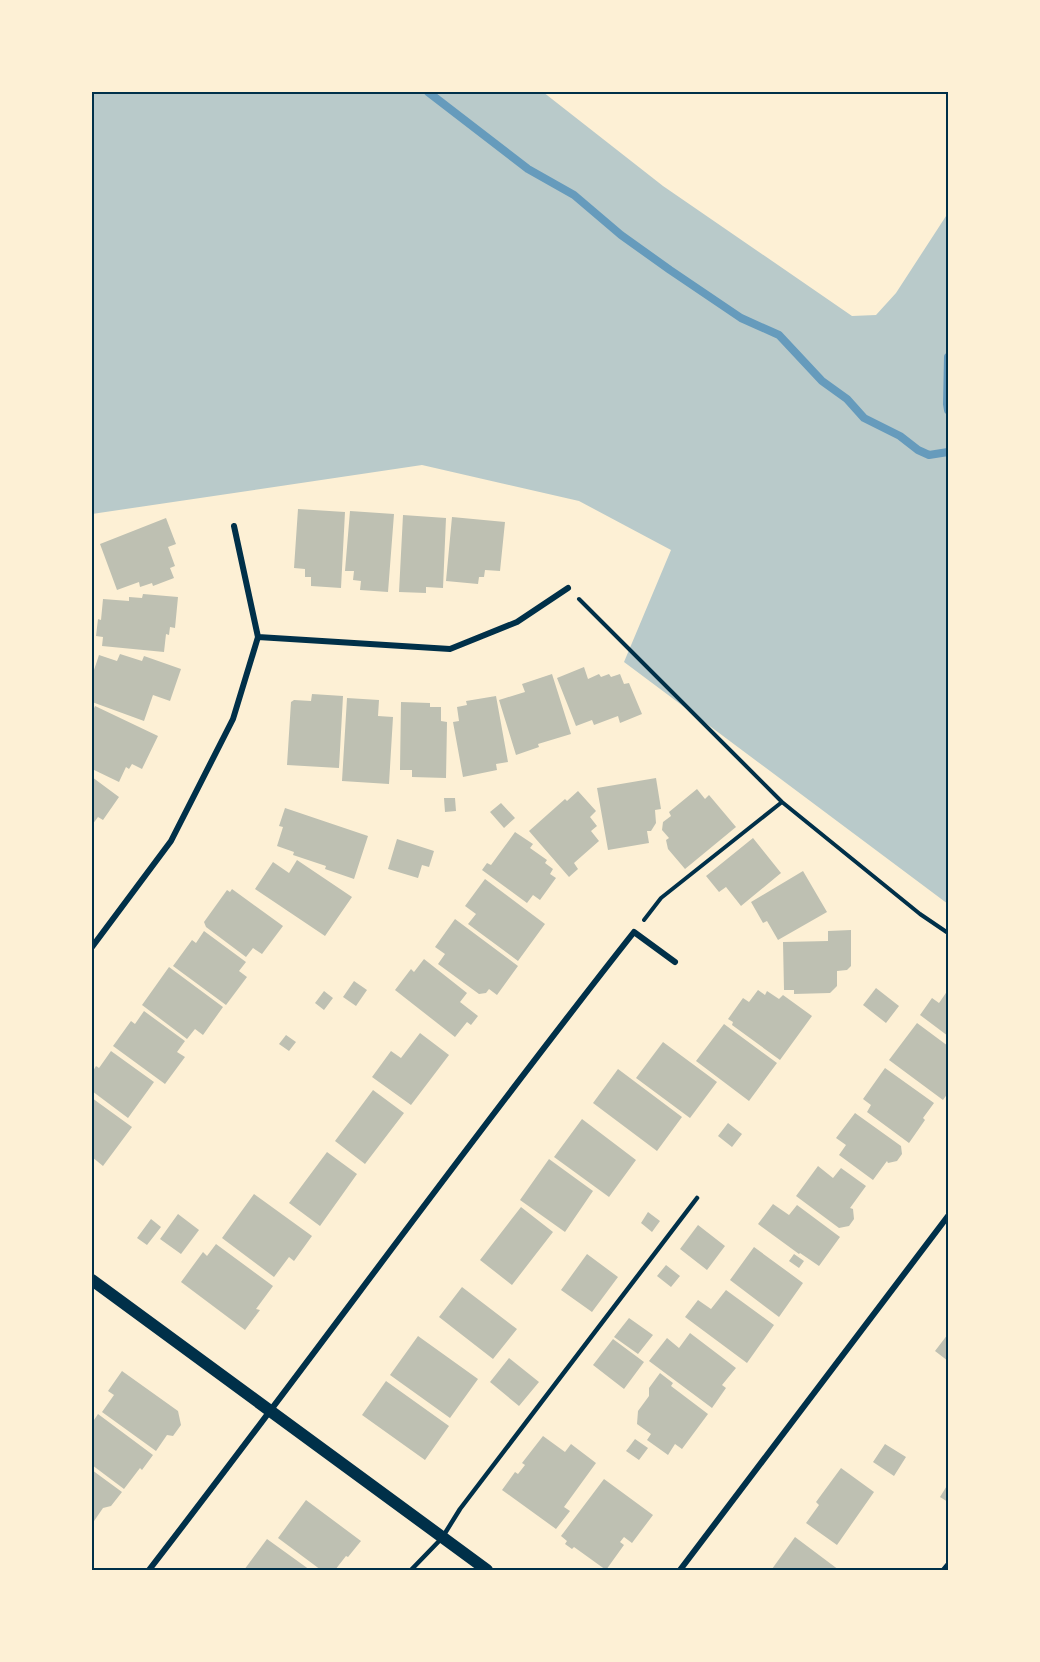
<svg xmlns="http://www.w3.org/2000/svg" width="1040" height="1662" viewBox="0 0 1040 1662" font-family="'IBM Plex Sans',sans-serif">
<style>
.green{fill:#b9caca}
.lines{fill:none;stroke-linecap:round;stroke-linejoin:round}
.stream{stroke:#669bbc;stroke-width:8}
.building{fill:#bec0b2}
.path{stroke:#003049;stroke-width:4}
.service{stroke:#003049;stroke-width:4.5}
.minor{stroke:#003049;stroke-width:6}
.secondary{stroke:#003049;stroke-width:12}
.neatline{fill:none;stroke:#003049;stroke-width:2}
</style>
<rect width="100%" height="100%" fill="#fdf0d5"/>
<!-- green -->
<path class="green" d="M92,92h451l120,94 189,130 24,-1 20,-22 52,-80v691l-324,-242 47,-112 -92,-49 -157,-36 -330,49z"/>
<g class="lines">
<!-- stream -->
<path class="stream" d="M428,92l100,77 46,26 47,40 49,35 71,48 38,17 43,46 25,18 17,19 36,18 18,14 11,5 19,-3
M948,357l-1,47 1,6"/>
</g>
<!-- building -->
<path class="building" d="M298,509l47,3 -4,76 -30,-2v-9h-6v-8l-11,-1z
M350,511l44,3 -6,78 -28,-2 1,-9 -8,-1 1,-9h-9z
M403,515l43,3 -3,70 -17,-1v6l-27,-1z
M452,517l53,5 -5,49 -15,-1 -1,7h-5l-1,7 -32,-3z
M166,518l10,26 -8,3 7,19 -5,2 4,10 -21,8 -1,-3 -12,4 -1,-5 -22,8 -17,-46z
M143,594l35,3 -3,31 -5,-1 -1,8 -3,-1 -2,18 -62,-6 1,-9 -7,-1 2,-17 3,1 2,-21 26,2v-4l13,1z
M120,654l22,7 2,-5 37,13 -11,32 -17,-6 -9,26 -52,-19v-26l7,-21 18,6z
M584,667l4,12 11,-5 2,3 8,-3 2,3 9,-3 4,10 5,-1 13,31 -22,9 -2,-7 -24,9 -2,-5 -16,6 -19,-48z
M552,674l19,60 -33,10 1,3 -23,8 -17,-55 26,-8 -3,-8z
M312,694l31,2 -4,72 -52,-3 4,-63 3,-2 17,1z
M496,696l12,66 -12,2 1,6 -34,7 -10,-55 6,-1 -2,-14 10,-2 -1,-4z
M347,698l32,2 -1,16 15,1 -4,67 -47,-3z
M401,702l29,1v4h11v14l6,1 -1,56 -34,-1v-7h-12z
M95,706l63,30 -16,33 -10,-5 -3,5 -3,-2 -7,15 -27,-13v-56z
M92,777l27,20 -16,23 -5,-3 -6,8z
M656,778l5,31 -6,1 1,13 -5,8h-4l2,12 -41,7 -11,-62z
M697,789l8,10 4,-4 27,32 -51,42 -17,-20 -2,-9 3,-2 -7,-8 1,-8 8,-6 -2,-4z
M578,791l18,20 -6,6 7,9 -6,5 8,10 -25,22 4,6 -9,8 -40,-46 36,-32 2,2z
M444,798h11l1,13 -11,1z
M501,803l14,15 -11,10 -14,-16z
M285,808l83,28 -14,43 -29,-10 1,-3 -33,-11 1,-3 -17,-6 6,-19 -4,-1z
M515,832l18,12 -3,4 17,12 -2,3 8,6 -3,5 6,4 -16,22 -7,-5 -6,8 -45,-33 5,-7 4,2z
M753,838l28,35 -40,33 -15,-19 -7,5 -13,-16z
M397,839l37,12 -5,16 -7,-2 -4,13 -30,-9z
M297,860l55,37 -27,39 -70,-47 18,-27 16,11z
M803,871l24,41 -49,28 -11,-19 -4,2 -12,-21z
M485,879l60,45 -27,37 -50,-37 8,-10 -11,-8z
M232,889l51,37 -21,28 -9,-6 -7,9 -40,-30 -2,-5 23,-32 3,2z
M455,919l63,47 -21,29 -8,-6 -3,4 -7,1 -41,-30 7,-10 -10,-7z
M851,930v36l-4,4 -10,1v15l-7,7 -36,1v-4h-10l-1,-48 45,-1v-10z
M204,931l42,31 -7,9 8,6 -21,28 -53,-39 19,-26 4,3z
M424,959l43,34 -7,9 18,14 -7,9 -4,-3 -12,15 -60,-47 16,-21 3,3z
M169,967l54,40 -20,28 -8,-6 -8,10 -45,-34z
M354,981l13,9 -11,16 -13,-9z
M876,988l23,18 -13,17 -23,-18z
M758,990l7,5 2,-4 12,8 4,-4 29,21 -32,44 -48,-35 1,-3 -5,-3 15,-21 6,4z
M948,990v46l-28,-21 12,-17 7,5z
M324,991l9,7 -9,12 -9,-7z
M144,1011l41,30 -8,11 8,5 -20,27 -52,-38 18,-25 4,3z
M917,1023l31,23v47l-5,7 -54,-40z
M724,1024l53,39 -28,38 -53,-40z
M420,1033l29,22 -38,50 -39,-28 19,-26 10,7z
M286,1035l10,7 -7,9 -10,-7z
M663,1042l54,40 -27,36 -54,-40z
M111,1051l43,31 -26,36 -36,-27v-18l4,-7 3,2z
M885,1068l49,35 -11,15 2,2 -16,23 -42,-31 4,-7 -8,-6z
M618,1069l64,48 -25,34 -64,-48z
M373,1090l31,23 -39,51 -30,-23z
M92,1098l40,29 -29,39 -11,-9z
M855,1113l46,33 1,8 -5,7 -9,2 -1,-2 -14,19 -34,-25 7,-10 -10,-7z
M582,1119l54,41 -27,37 -55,-40z
M728,1123l14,11 -10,13 -14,-11z
M327,1152l30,22 -37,52 -31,-23z
M549,1159l44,32 -28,41 -45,-32z
M818,1166l15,12 8,-10 25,18 -16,22 3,1 1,10 -5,7 -10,2 -43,-32z
M254,1194l58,42 -18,25 -5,-4 -15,20 -52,-39z
M773,1204l16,11 8,-10 43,32 -21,29 -19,-13 -1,1 -41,-30z
M521,1207l32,25 -41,53 -32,-25z
M648,1212l12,9 -8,11 -11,-9z
M178,1214l21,16 -18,24 -21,-15z
M151,1219l10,8 -14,18 -10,-7z
M698,1225l27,21 -18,24 -27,-21z
M216,1244l57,42 -17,23 4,1 -15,20 -64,-48 22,-30 4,4z
M754,1247l49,36 -24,34 -49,-37z
M587,1254l31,23 -26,35 -31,-22z
M794,1254l10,7 -5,7 -10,-7z
M666,1265l14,11 -9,11 -14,-11z
M462,1287l55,42 -24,30 -54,-42z
M726,1290l48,35 -27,38 -62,-46 13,-17 13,9z
M629,1318l24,17 -15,19 -24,-17z
M690,1333l46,35 -14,17 4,3 -14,20 -63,-47 18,-23 12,10z
M948,1334v27l-13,-10z
M418,1336l60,43 -28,39 -60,-43z
M613,1339l31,23 -20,27 -31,-24z
M509,1358l30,24 -20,24 -29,-24z
M122,1371l56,40 3,14 -8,11 -6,-1 -11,16 -54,-39 12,-17 -6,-4z
M660,1373l13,10 -2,3 37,28 -26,35 -7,-5 -7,11 -21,-15 4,-6 -14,-10 1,-13 11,-15v-8z
M386,1381l63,45 -24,34 -63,-45z
M98,1414l55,41 -11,15 -2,-2 -16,21 -32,-24v-42z
M543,1436l22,16 6,-8 25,19 -32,44 6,4 -14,18 -54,-39 13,-18 3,2 7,-9 -3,-2z
M635,1439l13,9 -9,12 -13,-9z
M885,1444l21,13 -12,19 -21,-14z
M841,1468l33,24 -37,53 -31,-22 13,-18 -3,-3z
M92,1470l30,22 -11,14 -8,2 -11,16z
M604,1479l49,36 -21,28 -8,-6 -4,5 4,3 -18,25 -32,-23 -2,2 -7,-5 2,-3 -6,-5z
M948,1484v18l-8,-5z
M306,1500l55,41 -13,16 -2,-1 -11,14h-14l-43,-32z
M795,1537l44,33h-65l-2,-1z
M267,1539l43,31h-66z"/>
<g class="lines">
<!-- path -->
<path class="path" d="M579,599l203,203 138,112 28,19
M644,920l17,-22 121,-96"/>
<!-- service -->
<path class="service" d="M411,1570l31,-32 18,-29 237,-311
M943,1570l5,-6"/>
<!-- minor -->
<path class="minor" d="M258,637l192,12 67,-27 51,-34
M92,947l79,-106 62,-122 25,-82 -24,-111
M149,1570c163,-211 319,-428 485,-638l41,30
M680,1570l268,-354"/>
<!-- secondary -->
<path class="secondary" d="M92,1280l395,290"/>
</g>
<!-- border -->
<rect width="1040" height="1662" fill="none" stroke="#fdf0d5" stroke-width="186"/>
<rect x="93" y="93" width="854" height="1476" class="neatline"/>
</svg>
